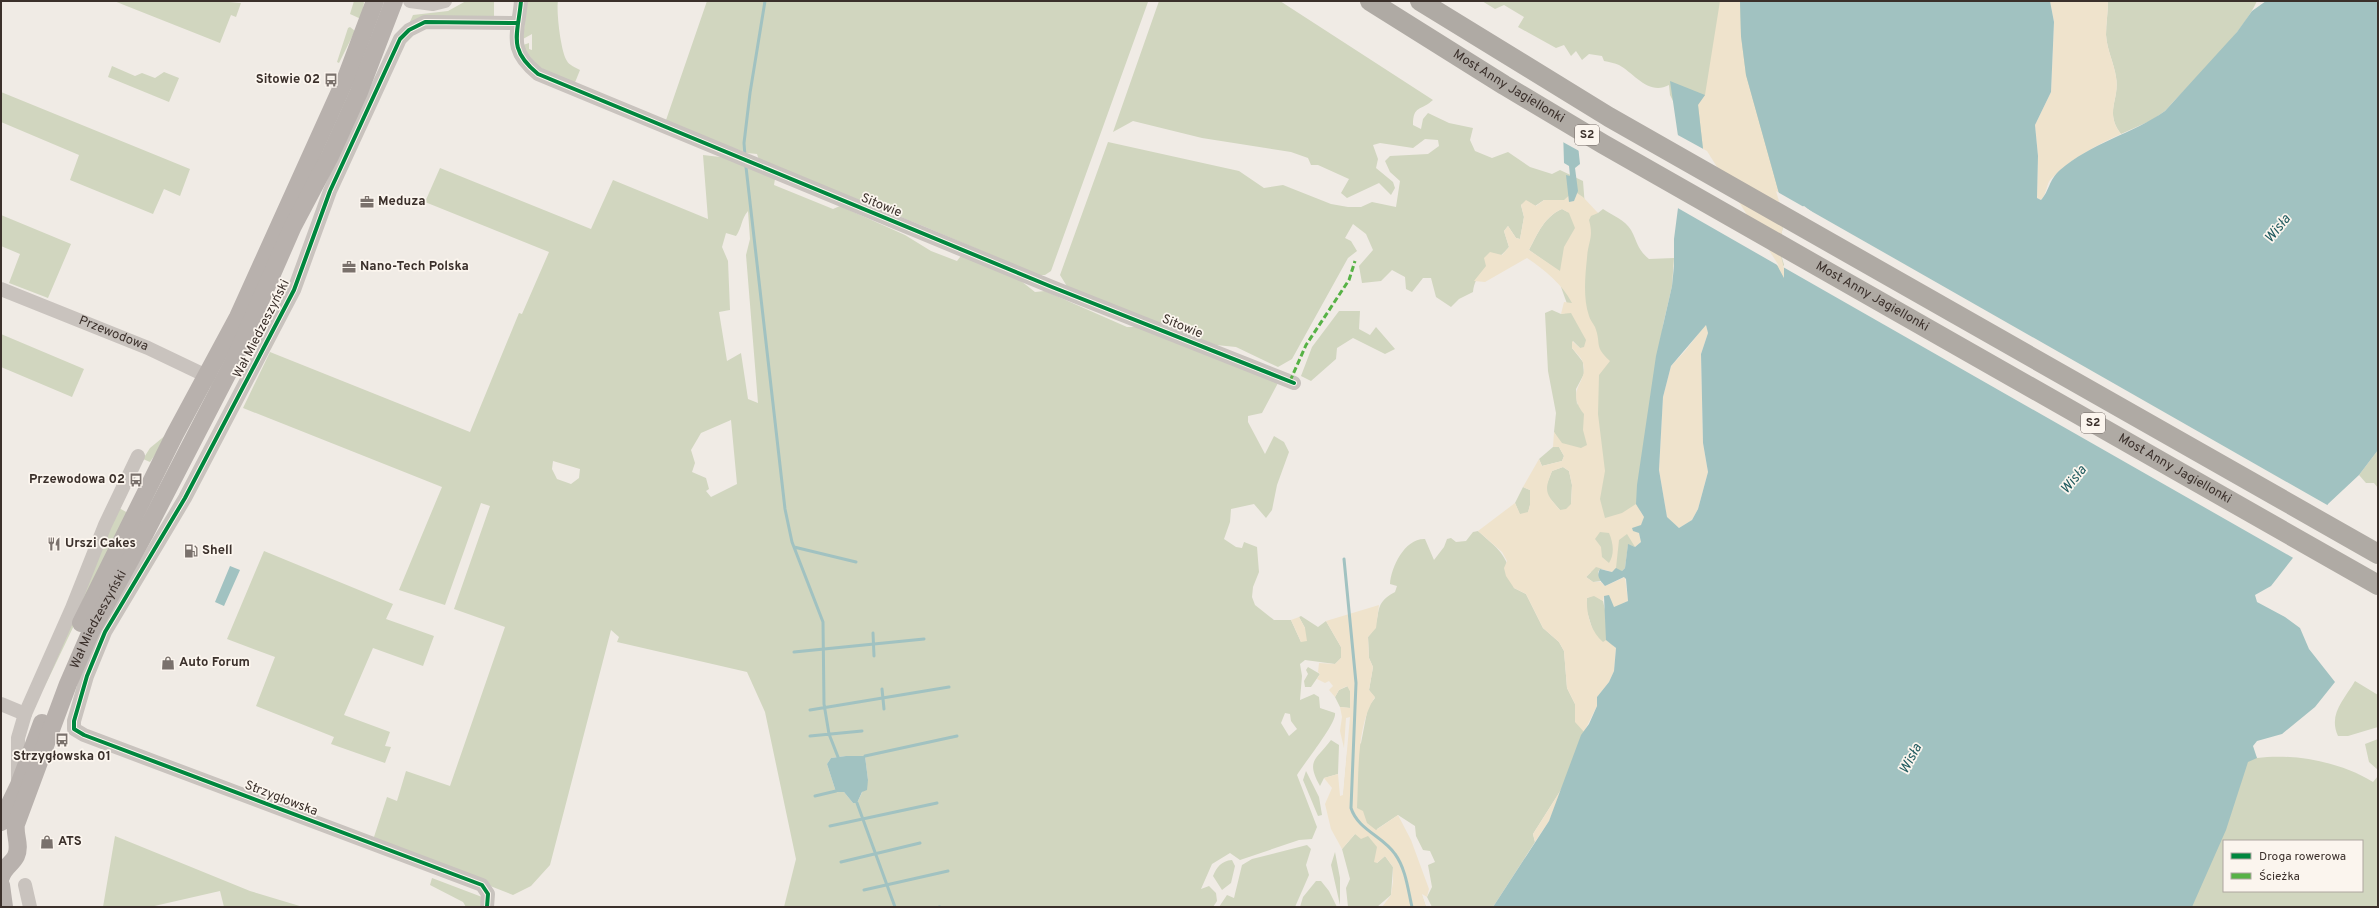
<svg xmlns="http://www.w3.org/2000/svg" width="2379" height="908" viewBox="0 0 2379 908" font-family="Overpass,sans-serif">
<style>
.green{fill:#d1d6bf;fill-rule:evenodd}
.sand{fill:#efe3cc;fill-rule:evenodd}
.water{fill:#a1c2c1;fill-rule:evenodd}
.pier{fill:#f0ebe5}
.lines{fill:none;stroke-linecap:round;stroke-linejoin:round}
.stream{stroke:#a1c2c1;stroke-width:3}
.minor{stroke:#c9c3be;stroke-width:14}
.major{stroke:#b8b1ad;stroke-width:18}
.highway{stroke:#afaaa4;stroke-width:20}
.quiet{stroke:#57b246;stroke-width:3;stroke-dasharray:6 3;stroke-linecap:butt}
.cycleway-casing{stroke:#fbf5ee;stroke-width:6}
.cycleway{stroke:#00873e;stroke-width:4}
.labels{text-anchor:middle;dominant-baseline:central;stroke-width:3.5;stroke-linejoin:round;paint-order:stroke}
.shield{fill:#fbf5ee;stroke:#756b66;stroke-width:1}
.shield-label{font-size:12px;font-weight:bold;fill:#3b302b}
.poi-label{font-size:13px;font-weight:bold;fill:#3b302b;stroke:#fbf5ee;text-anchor:start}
.street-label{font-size:13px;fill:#3b302b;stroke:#fbf5ee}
.water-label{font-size:14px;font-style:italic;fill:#1f5a5e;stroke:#fbf5ee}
</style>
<rect width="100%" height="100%" fill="#f0ebe5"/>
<!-- green -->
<path class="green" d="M114,1h103l24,2 -5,14 -5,-2 -11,28z
M354,1h9l1,2 -3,16 -11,-5z
M466,1h28v15l-85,8 4,-9 35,-4z
M527,1h31c-2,10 3,52 9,60 2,4 8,6 13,9l-6,15c-24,-11 -38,-15 -51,-40l6,-2v6l3,1v-16l-9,5z
M707,1h441v1l-97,269 -6,4h-6l-116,-49 -164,-66 -2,-6 -10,-1 -82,-30z
M1159,1h121l153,99c-12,11 -20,5 -20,25l8,4 2,-10 5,-6 21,10 24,5 -3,12 5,11 17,7 16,-6 22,15 22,7 8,-4 23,11 2,26 13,6 5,-4c9,6 22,11 28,21 7,13 6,19 18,29l25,-1 -2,28 -9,39 -28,222 -7,-2 -3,23 -3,3 -22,-2 -2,3 3,9 -8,1 -7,-5 5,-5 -31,-62 -13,-15 -1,-9 6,-15 11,-4 6,4 3,14 -1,19 6,6 8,-27 -2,5 -4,-2v-10l-25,-44 2,-19 -8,-42 -3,-58 7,-3 9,4 9,-2 -9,-25 -1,-15 -31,-22c9,-17 15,-33 33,-41l6,3 -4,-12h-20l-9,6 -8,-5 -6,4 3,12 -4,22 -4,-1 -8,-12 -4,5 5,16c-13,16 -34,23 -36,45l-14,7 -8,8 -15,-10 -5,-19h-8l-11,14 -6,-3 -1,-12 -13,-7 -11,11 -19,2 -3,-17 14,-16 -7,-16 -13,-10 -8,14 6,3 6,10 -9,7 -56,101 -14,8 -42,-20 -20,-2 -148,-57 -8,-13 48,-133 131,29 25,17 19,-3 48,19 17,3h13l11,-5 24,5 4,-26 -10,-9 -5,-11 5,-5 38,-2 11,-8 -1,-6 -13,-1 -12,9 -33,-5 -7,2 5,14 -2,9 17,14 2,6 -4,7 -12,-12 -32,15 -6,-5 8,-14 -31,-14h-7l-3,-7 -17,-6 -89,-14 -69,-17 -20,11zM1573,341l7,7 8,27 -11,30 -1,-16 8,-15 -1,-12 -11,-14z
M1482,1h269l34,214 -6,33 6,20 5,65 -120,-238 -1,-10c-20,11 -34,-11 -50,-20 -4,-2 -10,-3 -15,-4l-2,-5 -13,-2 -7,6 -6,-9 -5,5 -7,-11 -8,3 -38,-21 6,-10 -20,-12 -9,4z
M2108,1h149c-16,35 -65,80 -92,110l-13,9 -31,14c-17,-22 -1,-34 -5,-57 -2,-14 -9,-27 -10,-42 0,-11 2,-23 2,-34z
M350,27l5,4 -16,32 -2,-1 11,-34z
M112,66l23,10 7,-3 13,5 9,-6 15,6 -10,24 -61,-25z
M1,92l189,77 -10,27 -16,-7 -11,25 -83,-34 9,-25 -78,-33z
M703,155l26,3 46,21 -1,6 59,24 7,-3 65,29 26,16 26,10 6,-8 53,24 19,15 10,-1 82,36h16l135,56 -16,30 -14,3v6l17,32 9,-18 10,6 5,10 -12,33 -5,25 -6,8 -12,-14 -23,5 -1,13 -6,17 12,8 6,1 2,-6 13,5 2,25 -6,15 -1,10 3,8 19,15h17l10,22 4,-14 -6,-11 2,-1 17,11 8,-6 15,26v11l-6,6 -30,-4 -5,4 2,12 -2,24 14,-6 5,3 1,11 15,5c2,10 -31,50 -38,62l20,52 -5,12 -13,1 -59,20 -10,-7 -18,11 -11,25 8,-3 7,7 1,8 -4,6h-429l12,-48 -31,-147 -18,-40 -130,-30 2,-5 -8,-7 -61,235 -19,21 -18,9 -140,-55 14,-43 10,4 9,-30 44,15 55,-159 -51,-18 36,-103 -9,-3 -36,102 -46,-15 43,-103 -199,-79 27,-56 200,80 49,-119 3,1 27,-62 -124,-50 15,-34 151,61 22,-49 95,39zM748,211l2,28 -4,16 12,148 -10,-4 -7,-46 -14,8 -8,-49 11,-2 -2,-49 -6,-14 4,-14 10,3c6,-8 5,-17 12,-25zM731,420l6,64 -26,13 -5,-6 3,-2 -3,-11 -14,-6 3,-9 -4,-13 10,-17zM553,461l27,8 -1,9 -8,6 -14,-5 -5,-10zM1285,713l5,1 1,7 6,8 -8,7 -8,-13zM846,756h19l3,24 -11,23h-4l-9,-11h-8l-9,-28 4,-6z
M1,215l70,29 -23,54 -39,-15 11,-29 -19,-8z
M1339,311h21l-1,18 11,6 6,-8 19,22 -10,5 -32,-16 -16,10 -1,11 -25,22 -10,-5 11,-29z
M1,334l83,35 -12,28 -71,-30z
M167,434l-4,9 -13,19 -7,-3 7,-11z
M1553,447h6l5,9 -2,5 -20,5 -3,-7z
M2378,450v38l-4,-5h-8l-7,-8z
M1523,487l7,3v15l-2,8 -8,2 -5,-12z
M119,508l9,5 -85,177z
M1478,531c26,23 28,23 36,57l12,6 17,34 16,14 5,9 3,37 8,16v18l19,-87 -8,-27 1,-10 7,-3 9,6 4,18 -1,21 7,5 -29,87 -20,53 -31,49 2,8 -42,65h-61l-5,-10 5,-10 -4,-22 7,-3 -5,-11 -7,-1 -7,-14 -1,-10 -17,-11 -21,14 39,50 10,28 -34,-46 -15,-13v15l8,-7 8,11 -2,28 -14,12h-29l-2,-19 4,-9 -8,-30 13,-15 -12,-34 4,-46 14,-11 7,-36 7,-9 -6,-8 4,-23 -4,-9 -1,-21c17,-18 1,-32 27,-45l2,-6 -7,-2c1,-17 15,-46 35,-45l9,21 10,-13 3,-8 4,-1 5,4 10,-1 7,-9z
M264,551l129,53 -7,15 48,17 -11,30 -50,-18 -29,67 46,17 -5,14 6,1 -6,16 -54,-19 3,-7 -78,-31 19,-49 -48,-18z
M1308,667l12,7 -9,13h-6l-1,-6 4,-7 -2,-4z
M2355,681l23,14v32l-30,9h-10c-10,-22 6,-36 17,-55z
M1348,686l2,5v17l-10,-1 -5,-10 4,-7z
M2378,739v31l-9,-8 -4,-18z
M1331,740l8,5 -1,29 -14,4 -4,8c-14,-26 -5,-25 11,-46z
M2253,746v6l4,6c37,-5 84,4 116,24l5,-6v131h-222zM2224,841h138v50h-138z
M1306,771l13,26 3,18 -4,1 -15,-36z
M115,836l135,55 53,16h-79l-4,-16 -70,16h-47z
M1307,845l4,4 -5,16 3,10 -14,32h-76l8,-12 7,3 8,-33 10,-6z
M1335,852l5,26v27l-9,-40z
M1232,860l3,6 -4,17 -9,7 -9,-14c4,-9 8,-15 19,-16z
M432,878l50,19 -2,10h-14l-3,-5 -33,-17z
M1316,881h5l8,10 8,16h-37l3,-10z"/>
<!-- sand -->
<path class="sand" d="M1720,1h20l1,35 5,39 39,140 -6,33 5,20v11l-13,-25 -68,-105 -5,-45 7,-9z
M2050,1h58c0,11 -2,23 -2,34 1,15 8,28 10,42 4,23 -12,35 5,57 -24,11 -51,25 -70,45 -5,5 -4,15 -10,21l-4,-2 1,-42 -3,-31 16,-33 3,-70z
M1574,191l9,6 15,16 -7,3 -2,4c5,18 -1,21 -2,38 -2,19 -4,40 2,58 1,4 4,7 6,11 7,18 -2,18 15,34l-11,14 -1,39 7,57 -5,28 5,19 17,-5 14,-9 8,13 -5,16 2,9 -6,5 -8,-13 -8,6 -3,28 -4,4 -16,-5 -10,10 7,5h8l4,4 20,-9 3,24 -14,7 -10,-12 -1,5 -9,-5 -7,2c-1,16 4,34 16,44l3,-2 10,8 -2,23 -5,11 -12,15v9l-13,26 -9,-10v-18l-8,-16 -3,-37 -5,-9 -16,-14 -17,-34 -12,-6 -8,-12 -2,-8 3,-7 -5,-9 -24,-21 37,-28 5,11 8,-2 2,-7v-15l-7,-3 16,-28 3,7 20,-5 2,-5 -5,-9h-6l1,-15 8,11 19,5 6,-3 -4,-15 1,-16c-20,-25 5,-31 -1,-51 -1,-5 -8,-11 -11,-15v-7l8,7 4,-1 2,-7 -15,-27 -10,1 3,-12 8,1c-11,-20 -26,-32 -45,-45l-42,24 -11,-1 12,-15 -2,-8 6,-6 12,3 7,-8 -5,-16 4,-5 8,12 4,1 4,-22 -3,-12 5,-5 10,6 8,-6h20zM1562,209l7,4 6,15 -11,19 -4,24 -31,-21c9,-17 15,-33 33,-41zM1563,467l6,4 3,14 -1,19 -5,5 -6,1c-15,-17 -16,-19 -8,-39zM1600,532l9,1c4,9 6,21 0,30l-7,-6 -1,-10 -6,-8z
M1706,324l2,9 -7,21 2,89 5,29 -10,37 -6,11 -13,8 -12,-10 -8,-48 4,-73 8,-31 14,-15z
M1379,605l-3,23 -8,9 1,21 4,9 -4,23 6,7c-19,28 -16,78 -18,111l6,3 4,12 9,7 22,-15 13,25 18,49 -2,8 -5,-3 4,13h-44l9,-12 2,-13v-15l-8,-11 -8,7 -3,-1 3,-15 -9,-11 -7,3 -6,-5 -13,15 -11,-20 -6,-25 7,-16 -8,-10 14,-4 2,22 3,-1 7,-78 -4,1 -2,30 -4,-17 2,-14 -2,-10 10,1v-17l-3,-5 -8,4 -4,7 -6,-7 4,-4 -4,-5 -4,2 -8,-4 3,-5 -2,-2 1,-9 16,1 6,-6v-11l-15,-26z
M1299,617l6,11 2,13 -6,1 -10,-22z
M1564,785l-15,36 -14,21 -2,-8z"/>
<!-- water -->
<path class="water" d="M1740,1h310l4,21 -3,70 -16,33 3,31 -1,42 4,2c9,-10 7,-19 19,-30 31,-27 72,-36 105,-59l72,-79 15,-21 14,-10h112v449l-19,25 -31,29 -14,27 -43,55 -16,9 2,7 28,15 15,11 9,21 26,33 -20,25 -33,27 -25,7 -4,5 4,12 -9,4 -22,68 -34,77h-699l56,-86 32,-86 8,-11 8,-18v-9l12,-15 5,-11 2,-23 -10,-8 -2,-44 5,-1 5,12 14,-6 -2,-22 -2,-2 -19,9c-5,-6 -9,-10 -5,-17l12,3 4,-4 6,3 3,-3 3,-24 7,3 6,-5 -2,-9 -6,-2 -1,-3 9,-3 3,-8 -8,-13 1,-19 19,-129 16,-70 2,-20v-27l4,-31v-72l-8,-55 35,14 -7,10 5,44 68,105 13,24v-10l28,-56 -8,-6 -19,9 -39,-140 -5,-39zM1706,325l2,8 -7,21 2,89 5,29 -10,37 -6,11 -13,8 -12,-11 -8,-47 4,-73 8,-31z
M1563,130l14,6 3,28 -5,4 3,23 -4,10 -5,1 -3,-27 4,1 -1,-10 -5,-3z
M230,566l10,4 -16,36 -9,-4z
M846,756h19l3,24 -1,10 -5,2 -5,11h-4l-9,-11h-8l-9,-28 4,-6z"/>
<!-- pier -->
<path class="pier" d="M1561,129l18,7 2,16 -20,-11z
M1676,134l31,17 72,115 -103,-59z
M1776,191l553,315 -13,26 -21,27 -512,-292 27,-54 -6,-4 -18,8 -3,-2z"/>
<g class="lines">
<!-- stream -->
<path class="stream" d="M745,156l-1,-13 6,-50 15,-92
M746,167l39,342 7,33 31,80 1,82 5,30 9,23
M794,547l62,15
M1344,559l12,124 -5,125c7,22 32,28 44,46 11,15 13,36 17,53
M873,633l1,23
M794,652l130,-13
M882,689l2,20
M810,710l139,-23
M810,736l52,-5
M865,756l92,-20
M815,796l21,-5
M857,803l38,104
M830,826l107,-23
M841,862l79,-19
M864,890l84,-19
M939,907h1"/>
<!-- minor -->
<g class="minor">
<path d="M410,1l23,3 12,-3"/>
<path d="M521,1c-3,34 -14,48 17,73l514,213 242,96"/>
<path id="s1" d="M1,289l147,59 67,32"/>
<path d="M1,704l24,10"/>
<path d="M18,781v-43l7,-24 47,-106 33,-83 33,-69"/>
<path d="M25,885l5,22"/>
<path d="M487,907l1,-13 -6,-9 -398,-150 -10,-6v-8l13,-45 18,-44 80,-134 109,-208 36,-99 70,-152 9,-9 16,-8 91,1"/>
</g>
<!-- major -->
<g class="major">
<path d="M81,623l94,-189 63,-117 108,-239 29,-77"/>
<path d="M1,822l18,-37 23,-62"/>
<path id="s2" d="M1,877c3,-10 11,-13 15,-21 5,-11 -2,-21 0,-32l52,-140 23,-53 53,-96 89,-172 60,-137 37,-70 29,-64 35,-91"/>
<path d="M1,885l3,22"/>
</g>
<!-- highway -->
<g class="highway">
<path id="s3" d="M1370,1l134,84 99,59 775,441"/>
<path d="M1420,1l189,116 769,437"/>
</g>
<!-- quiet -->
<path class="quiet" d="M1290,381l16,-36 43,-65 6,-19"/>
<!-- cycleway casing -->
<g class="cycleway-casing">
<path id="cycleway" d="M521,1c-3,34 -14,48 17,73l514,213 242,96
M487,907l1,-13 -6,-9 -398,-150 -10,-6v-8l13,-45 18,-44 80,-134 109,-208 36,-99 70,-152 9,-9 16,-8 91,1"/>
</g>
<!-- cycleway -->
<use href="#cycleway" class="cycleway"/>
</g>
<!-- icons -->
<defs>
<g id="bus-bare" transform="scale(1.08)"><path d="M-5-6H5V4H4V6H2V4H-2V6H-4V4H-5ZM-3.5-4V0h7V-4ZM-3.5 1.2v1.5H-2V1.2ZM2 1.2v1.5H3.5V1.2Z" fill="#7a716c" stroke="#fbf5ee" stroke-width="2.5" paint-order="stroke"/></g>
<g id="office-bare" transform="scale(1.08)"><path d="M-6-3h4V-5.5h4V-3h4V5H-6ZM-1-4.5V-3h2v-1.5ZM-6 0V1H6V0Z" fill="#7a716c" stroke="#fbf5ee" stroke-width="2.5" paint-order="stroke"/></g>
<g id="restaurant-bare" transform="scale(1.08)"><path d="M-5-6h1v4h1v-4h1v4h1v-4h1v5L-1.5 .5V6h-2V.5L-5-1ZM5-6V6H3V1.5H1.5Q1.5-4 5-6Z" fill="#7a716c" stroke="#fbf5ee" stroke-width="2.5" paint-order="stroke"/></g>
<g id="fuel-bare" transform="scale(1.08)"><path d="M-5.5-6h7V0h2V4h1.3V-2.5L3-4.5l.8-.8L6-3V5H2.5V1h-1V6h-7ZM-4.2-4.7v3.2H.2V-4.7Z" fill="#7a716c" stroke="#fbf5ee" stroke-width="2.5" paint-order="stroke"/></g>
<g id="shop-bare" transform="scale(1.08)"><path d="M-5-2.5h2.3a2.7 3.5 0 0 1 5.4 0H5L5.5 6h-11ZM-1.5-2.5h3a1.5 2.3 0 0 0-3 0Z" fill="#7a716c" stroke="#fbf5ee" stroke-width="2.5" paint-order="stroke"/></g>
</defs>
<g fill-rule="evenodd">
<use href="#bus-bare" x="331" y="80"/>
<use href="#office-bare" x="367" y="202"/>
<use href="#office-bare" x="349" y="267"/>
<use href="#bus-bare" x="136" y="480"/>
<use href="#restaurant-bare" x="54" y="544"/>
<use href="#fuel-bare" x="191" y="551"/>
<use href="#shop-bare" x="168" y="663"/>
<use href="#bus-bare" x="62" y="740"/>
<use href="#shop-bare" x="47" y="842"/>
</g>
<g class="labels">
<!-- shield labels -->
<g class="shield">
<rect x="1575" y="125" width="24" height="20" rx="3"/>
<rect x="2081" y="413" width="24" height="20" rx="3"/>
</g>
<g class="shield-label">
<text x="1587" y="135">S2</text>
<text x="2093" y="423">S2</text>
</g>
<!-- poi labels -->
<g class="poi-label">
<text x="320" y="80" text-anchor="end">Sitowie 02</text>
<text x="378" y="202">Meduza</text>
<text x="360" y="267">Nano-Tech Polska</text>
<text x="125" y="480" text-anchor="end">Przewodowa 02</text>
<text x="65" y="544">Urszi Cakes</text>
<text x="202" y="551">Shell</text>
<text x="179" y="663">Auto Forum</text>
<text x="62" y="757" text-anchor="middle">Strzygłowska 01</text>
<text x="58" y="842">ATS</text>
</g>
<!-- street labels -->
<g class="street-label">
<text stroke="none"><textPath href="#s3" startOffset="163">Most Anny Jagiellonki</textPath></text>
<text transform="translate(881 206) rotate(22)">Sitowie</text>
<text stroke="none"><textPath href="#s3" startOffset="583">Most Anny Jagiellonki</textPath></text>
<text transform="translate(1182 327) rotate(22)">Sitowie</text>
<text transform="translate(262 329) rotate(-63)">Wał Miedzeszyński</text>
<text stroke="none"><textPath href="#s1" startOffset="121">Przewodowa</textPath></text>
<text stroke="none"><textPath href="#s3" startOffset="931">Most Anny Jagiellonki</textPath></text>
<text stroke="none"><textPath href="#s2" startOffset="279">Wał Miedzeszyński</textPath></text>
<text transform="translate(281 799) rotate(21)">Strzygłowska</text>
</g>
<!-- water labels -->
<g class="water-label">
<text transform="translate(2278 229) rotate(-51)">Wisła</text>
<text transform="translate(2074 480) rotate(-51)">Wisła</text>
<text transform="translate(1911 759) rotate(-62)">Wisła</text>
</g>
</g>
<!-- border -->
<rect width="2379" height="908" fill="none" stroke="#3b302b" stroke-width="4"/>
<!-- legend -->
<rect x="2223" y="840" width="140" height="52" fill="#fbf5ee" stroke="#aea6a0"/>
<rect x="2231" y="853" width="20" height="6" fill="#00873e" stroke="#aea6a0"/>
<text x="2259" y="860" font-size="12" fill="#3b302b">Droga rowerowa</text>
<rect x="2231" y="873" width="20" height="6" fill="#57b246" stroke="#aea6a0"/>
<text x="2259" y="880" font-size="12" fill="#3b302b">Ścieżka</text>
</svg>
